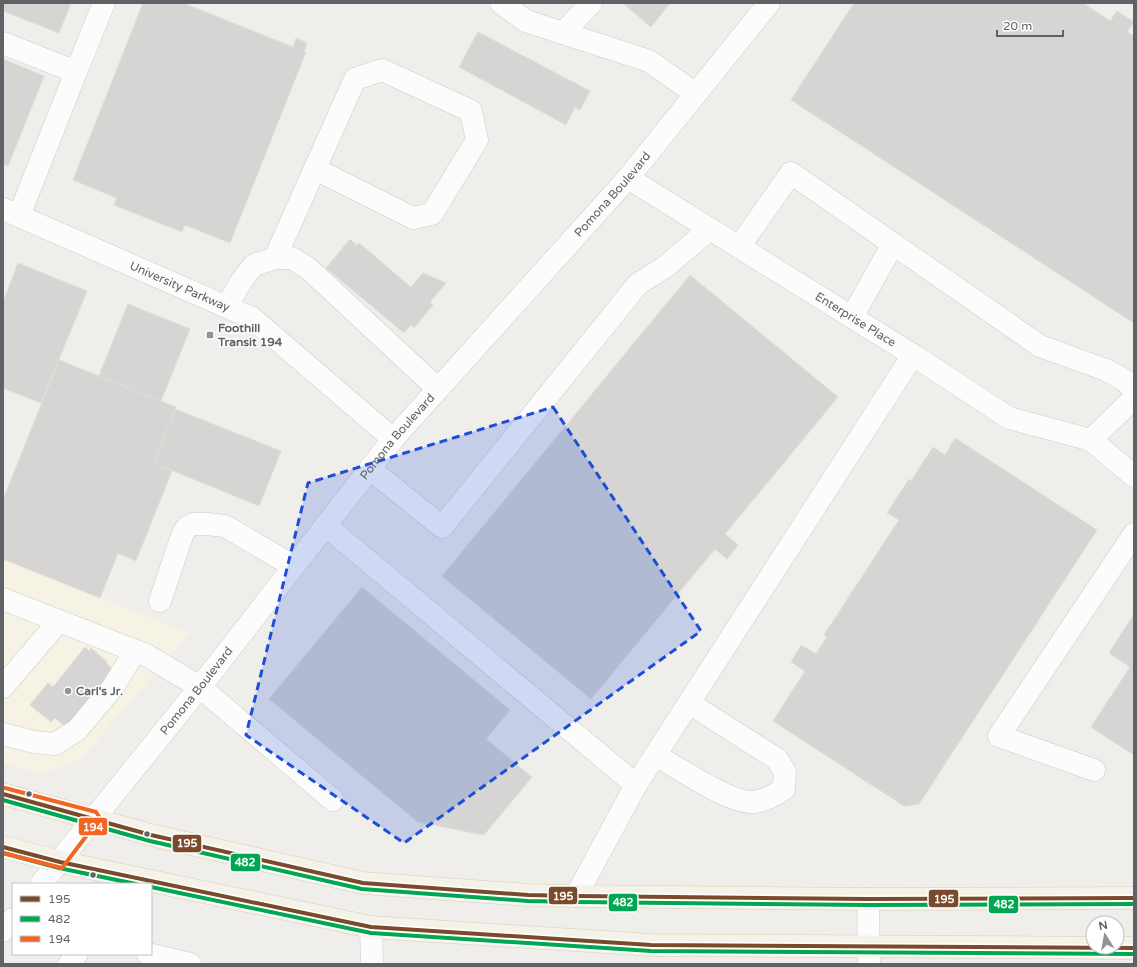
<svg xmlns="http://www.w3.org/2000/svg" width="1137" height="967" viewBox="0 0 1137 967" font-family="'Varela Round',sans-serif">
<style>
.commercial{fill:#f7f3e4}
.building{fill:#d6d5d3;stroke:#deddd9}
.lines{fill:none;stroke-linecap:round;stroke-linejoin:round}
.minor-casing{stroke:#cbcccc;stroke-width:23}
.major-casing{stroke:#d7ceb8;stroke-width:23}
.minor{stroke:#fdfcfc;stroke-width:22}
.major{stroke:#f4f2e9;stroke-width:22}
.bus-1-casing{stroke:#fff;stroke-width:7}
.bus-2-casing{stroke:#fff;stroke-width:7}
.bus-3-casing{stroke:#fff;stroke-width:7}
.bus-1{stroke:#7a4b2a;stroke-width:4}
.bus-2{stroke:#00a651;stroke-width:4}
.bus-3{stroke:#f26522;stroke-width:4}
.marked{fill:#1d4ed8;fill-opacity:0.2;stroke:#1d4ed8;stroke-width:3;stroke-dasharray:8 5;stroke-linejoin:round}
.poi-dot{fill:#919496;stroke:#fff;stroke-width:1.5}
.bus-dot{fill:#5f6368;stroke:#fff;stroke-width:1.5}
.labels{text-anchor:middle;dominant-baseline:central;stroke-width:3;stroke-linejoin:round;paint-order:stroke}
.street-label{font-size:12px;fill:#5f6368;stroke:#fff}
.poi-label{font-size:12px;font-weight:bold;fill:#5f6368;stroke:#fff;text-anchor:start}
.line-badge{stroke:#fff;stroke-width:1.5}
.badge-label{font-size:11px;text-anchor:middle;font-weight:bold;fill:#fff}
</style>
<rect width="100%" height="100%" fill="#efeeea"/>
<!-- commercial -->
<path class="commercial" d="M3,559l186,74 -108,126 -38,15 -40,-11z"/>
<!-- building -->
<path class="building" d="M3,3h68l-12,30 -56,-22z
M143,3h40l110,44 3,-9 11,5 -3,8 2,1 -76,191 -45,-18 -3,7 -68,-27 3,-7 -44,-18z
M623,3h47l-19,24z
M854,3h229l27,18 7,-10 17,11 -7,10 7,4v287l-343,-223z
M478,32l112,59 -10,19 -5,-3 -9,18 -107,-58z
M3,59l41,17 -36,90 -5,-2z
M350,239l7,7 2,-3 52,44 12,-14 23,10 -16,19 3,3 -19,23 -3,-3 -7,8 -78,-65z
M18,263l69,28 -46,112 -38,-15v-86z
M690,275l148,122 -113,137 13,11 -11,14 -12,-10 -124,150 -149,-123z
M128,304l62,25 -29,72 -62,-25z
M59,360l117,47 -22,56 18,8 -36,90 -18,-8 -18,45 -97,-39v-59z
M175,409l106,42 -22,55 -105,-43z
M955,438l142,92 -178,274 -15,2 -131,-85 32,-50 -14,-9 10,-17 15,9 11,-17 -3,-2 75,-115 -12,-7 22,-34 2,2 22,-34 12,8z
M362,587l148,123 -24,29 46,38 -48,58 -66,-13 -149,-123z
M1134,614v141l-43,-28 39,-60 -21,-14z
M85,647l4,4 2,-3 16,14 -1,1 8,7 -47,58 -12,-10 -4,4 -21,-17 18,-22 5,4z"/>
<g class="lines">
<!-- minor casing -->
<g class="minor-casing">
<g id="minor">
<path d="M501,3l25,18 123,40 47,33"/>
<path d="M563,33l28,-30"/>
<path d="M3,43l73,29 28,-69"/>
<path id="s1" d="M628,178l285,177 96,63 82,22 43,36"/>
<path id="s2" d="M3,209l249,109 141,121"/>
<path d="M19,216l57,-144"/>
<path d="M739,247l52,-74 249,173 66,24 20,11 8,10"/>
<path d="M275,258l80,-179 27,-9 89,41 6,29 -45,74 -19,4 -98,-49"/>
<path d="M227,306l15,-26 12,-15 21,-7h17l17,11 129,120"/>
<path d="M852,317l41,-73"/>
<path d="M1091,440l43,-42"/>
<path d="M370,469l72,58 196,-243 27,-17 45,-38"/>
<path d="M325,525l311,260"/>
<path d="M3,599l143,56 54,32 133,113"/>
<path d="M160,601l23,-68 4,-6 6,-3h14l18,2 68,40"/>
<path d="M3,687l56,-66"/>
<path d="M3,734l31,8 21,2 22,-14 36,-43 22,-36"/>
<path d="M656,755c20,12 75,49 97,47 12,-1 21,-6 31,-13l1,-17 -8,-13 -88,-56"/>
<path d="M1094,770l-95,-34 135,-202"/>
<path id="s3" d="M41,884l159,-197 193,-248 235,-261 141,-175"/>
<path d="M576,896l60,-111 277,-430"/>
<path d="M868,899l1,65"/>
<path d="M371,927l1,37"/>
<path d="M3,931l10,-12"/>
<path d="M148,954l42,10"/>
<path d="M69,964l8,-10"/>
</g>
</g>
<!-- major casing -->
<g class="major-casing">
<path id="major" d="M3,794l148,41 212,48 165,12 48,1 292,3 266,-1
M3,847l57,15 311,65 280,18 483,3"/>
</g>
<!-- minor -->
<use href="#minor" class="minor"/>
<!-- major -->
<use href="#major" class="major"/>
<!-- bus-1 casing -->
<g class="bus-1-casing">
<path id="bus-1" d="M3,794l148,41 212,48 165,12 48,1 292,3 266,-1
M3,847l57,15 311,65 280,18 483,3"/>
</g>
<!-- bus-2 casing -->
<g class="bus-2-casing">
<path id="bus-2" d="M3,800l147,41 212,48 166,12 48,1 292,3 266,-1
M3,853l56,15 77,16
M151,887l220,46 280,18 483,3"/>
</g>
<!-- bus-3 casing -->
<g class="bus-3-casing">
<path id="bus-3" d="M3,853l59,15 38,-50 -4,-6 -91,-24"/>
</g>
<!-- bus-1 -->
<use href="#bus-1" class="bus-1"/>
<!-- bus-2 -->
<use href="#bus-2" class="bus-2"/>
<!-- bus-3 -->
<use href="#bus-3" class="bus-3"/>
</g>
<!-- marked area -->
<path class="marked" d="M553,407l148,224 -297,212 -158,-108 62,-252z"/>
<!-- markers -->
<g class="poi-dot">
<rect x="206" y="331" width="8" height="8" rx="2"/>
<circle cx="68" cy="691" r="4"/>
</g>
<g class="bus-dot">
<circle cx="29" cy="794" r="3.5"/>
<circle cx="147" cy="834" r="3.5"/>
<circle cx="93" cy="875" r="3.5"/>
</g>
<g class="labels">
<!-- street labels -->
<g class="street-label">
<text stroke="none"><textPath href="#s3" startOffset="896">Pomona Boulevard</textPath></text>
<text stroke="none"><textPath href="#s2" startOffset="193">University Parkway</textPath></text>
<text stroke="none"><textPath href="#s1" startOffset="268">Enterprise Place</textPath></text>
<text stroke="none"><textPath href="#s3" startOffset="572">Pomona Boulevard</textPath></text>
<text stroke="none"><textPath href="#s3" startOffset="248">Pomona Boulevard</textPath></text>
</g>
<!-- poi labels -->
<g class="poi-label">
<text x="218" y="328">Foothill<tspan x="218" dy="14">Transit 194</tspan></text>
<text x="76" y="691">Carl's Jr.</text>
</g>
</g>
<g class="line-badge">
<rect x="78" y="817" width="30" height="19" rx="4" fill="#f26522"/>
<rect x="172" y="834" width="30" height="19" rx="4" fill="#7a4b2a"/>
<rect x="230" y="853" width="31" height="19" rx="4" fill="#00a651"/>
<rect x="548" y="886" width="30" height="19" rx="4" fill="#7a4b2a"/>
<rect x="928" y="889" width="31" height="19" rx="4" fill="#7a4b2a"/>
<rect x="608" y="893" width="30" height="19" rx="4" fill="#00a651"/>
<rect x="988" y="895" width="31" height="19" rx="4" fill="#00a651"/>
</g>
<g class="badge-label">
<text x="93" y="831">194</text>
<text x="187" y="847">195</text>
<text x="245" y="866">482</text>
<text x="563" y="900">195</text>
<text x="944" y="903">195</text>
<text x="623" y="906">482</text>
<text x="1004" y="908">482</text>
</g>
<!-- border -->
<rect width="1137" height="967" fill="none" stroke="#5f6368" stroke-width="8"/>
<!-- legend -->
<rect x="12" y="883" width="140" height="72" fill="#ffffff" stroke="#bfc1c3"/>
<rect x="20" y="896" width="20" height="6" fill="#7a4b2a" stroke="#bfc1c3"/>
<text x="48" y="903" font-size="12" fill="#5f6368">195</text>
<rect x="20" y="916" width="20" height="6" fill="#00a651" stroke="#bfc1c3"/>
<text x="48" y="923" font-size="12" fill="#5f6368">482</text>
<rect x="20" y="936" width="20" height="6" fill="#f26522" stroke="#bfc1c3"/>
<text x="48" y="943" font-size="12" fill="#5f6368">194</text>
<!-- north arrow -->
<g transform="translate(1105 935) rotate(349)"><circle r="19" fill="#ffffff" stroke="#bfc1c3"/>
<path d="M0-3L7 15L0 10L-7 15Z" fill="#919496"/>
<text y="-6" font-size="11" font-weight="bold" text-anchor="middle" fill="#5f6368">N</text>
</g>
<!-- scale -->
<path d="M997 30v6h66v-6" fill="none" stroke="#5f6368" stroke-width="2"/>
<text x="1003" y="30" font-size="12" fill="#5f6368" stroke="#ffffff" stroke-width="3" paint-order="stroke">20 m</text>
</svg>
